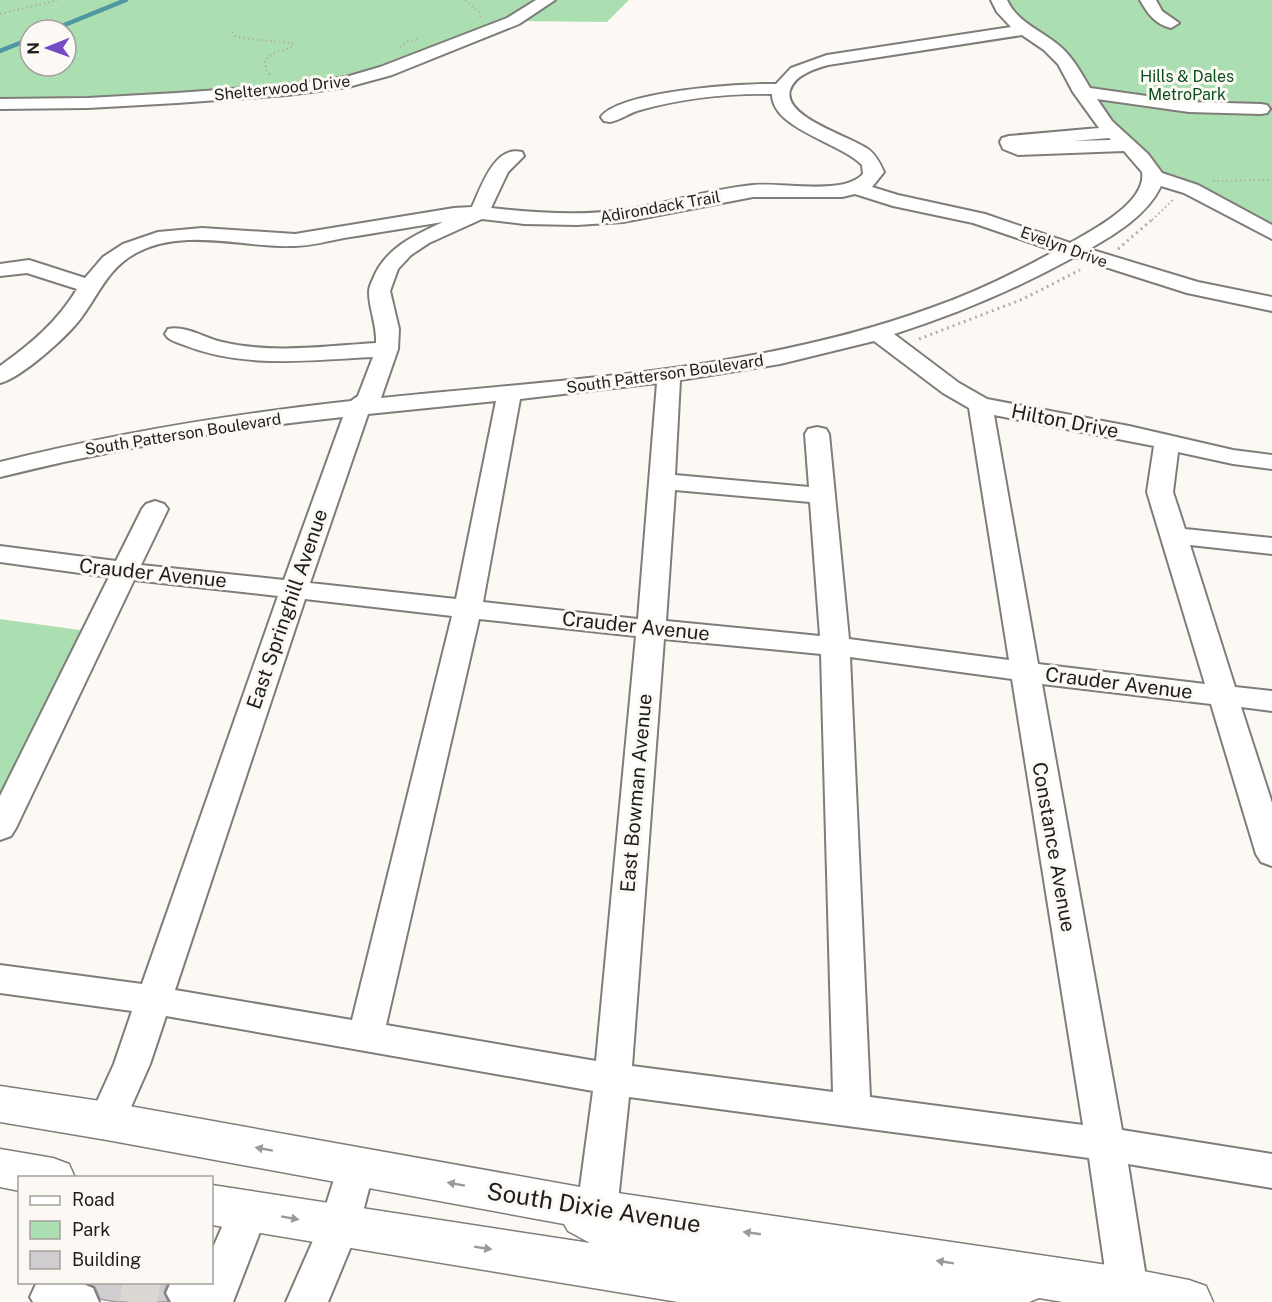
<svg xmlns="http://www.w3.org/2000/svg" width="1272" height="1302" viewBox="0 0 1272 1302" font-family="'Public Sans',sans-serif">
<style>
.green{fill:#abdfb1;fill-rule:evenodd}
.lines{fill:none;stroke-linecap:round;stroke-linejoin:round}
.stream{stroke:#4f98a2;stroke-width:4.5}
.building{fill:#d0cdd1;stroke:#9f9ca1;stroke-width:1.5}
.minor-tunnel{stroke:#dbd8d4;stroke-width:37;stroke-dasharray:37 18;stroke-linecap:butt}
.minor-casing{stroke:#7f7d79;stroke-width:4}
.major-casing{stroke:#7f7d79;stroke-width:3}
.path-far1{stroke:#b1afab;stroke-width:2;stroke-dasharray:1.5 3;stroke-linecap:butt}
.path{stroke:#b1afab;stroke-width:3;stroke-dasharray:2 4;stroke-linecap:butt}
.minor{fill:#fff;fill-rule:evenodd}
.major{fill:#fff;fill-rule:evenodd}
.oneway{fill:#9a9a99}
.labels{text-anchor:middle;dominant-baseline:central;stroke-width:6;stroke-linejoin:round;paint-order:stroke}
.far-park-label{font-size:16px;fill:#0a4f1f;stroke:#fcf9f5}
.far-street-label{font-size:16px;fill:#1e1e1c;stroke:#fcf9f5}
.street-label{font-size:20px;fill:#1e1e1c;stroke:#fcf9f5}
.near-street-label{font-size:24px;fill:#1e1e1c;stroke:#fcf9f5}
</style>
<rect width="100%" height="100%" fill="#fcf9f5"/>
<!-- green -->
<path class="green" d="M0,0h629l-22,22 -94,-1 -179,63 -334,20zM30,30h36v36h-36z
M999,0h273v233l-100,-51 -30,-24 -77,-96z
M0,619l87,12 -87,174z"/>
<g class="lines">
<!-- stream -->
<path class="stream" d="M52,30l74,-30
M0,51l30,-12"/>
</g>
<!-- building -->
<path class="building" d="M85,1282h83l-4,10 4,10h-52l-16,-3 -5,-12z"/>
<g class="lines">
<!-- minor-tunnel -->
<path class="minor-tunnel" d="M123,1282l64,11"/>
<!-- minor casing -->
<g class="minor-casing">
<path id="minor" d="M536,0h19l-36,24 -127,51 -44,12 -61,8 -110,8 -89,5 -88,1v-10l88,-1 89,-5 110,-8 59,-8 34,-10 127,-49z
M991,0h16c11,24 37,31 56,49 11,11 19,25 27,39l99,14 72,2 6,1 3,4 -3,4 -6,1 -72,-2 -92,-13 15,22 36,33 14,19 36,12 74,40v14l-88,-46 -23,-7c-14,29 -45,48 -72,63l109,33 74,15v14l-85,-18 -113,-36c-58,32 -117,57 -180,77l65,49 28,16 142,27 104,24 39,5v14l-39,-5 -55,-12 -5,40 12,37 87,9v16l-82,-9 45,142 37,4v20l-31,-4 31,96v63l-11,-4 -5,-8 -45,-150 -169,-20 80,446 150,24v34l-144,-24 20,126 -5,12h-30l-5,-12 -19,-132 -460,-61 -12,113 -6,12 -14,6 -14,-6 -6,-12 16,-119 -427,-75 -16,48 -30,68 -13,5 -13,-5 -6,-11 26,-57 18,-53 -132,-18v-28l142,19 136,-388 -144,-16 -118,248 -5,8 -11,4v-44l109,-219 -109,-15v-16l116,15 26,-52 4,-5 9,-3 9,3 4,5 -27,56 143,15 59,-163c-116,12 -230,32 -343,60v-15c116,-29 233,-48 351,-61l7,-5 15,-39c-62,3 -130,12 -189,-12 -7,-3 -15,-4 -19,-11l3,-5c17,-4 37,9 54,13 50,12 104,4 154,1 1,-18 -7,-34 -7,-51 0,-4 2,-9 4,-13 12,-31 42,-44 70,-57 -33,5 -66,11 -99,16 -16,3 -33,8 -50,8 -51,2 -109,-19 -158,7 -28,15 -37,41 -55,65 -13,18 -60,60 -81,65v-17c31,-22 58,-45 77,-77l-50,-16 -27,3v-12l29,-4 56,18 18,-21 20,-13 35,-12 44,-4 93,6 159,-26 18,-1c9,-19 22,-62 50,-55l2,4 -16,16 -17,36c44,5 89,8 132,2 44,-6 86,-21 130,-25 29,-3 90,11 110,-11l-1,-9c-22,-23 -90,-36 -90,-71 -44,-1 -89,4 -132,16 -11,3 -19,10 -30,12l-6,-1 -3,-4c18,-26 142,-34 175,-33l15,-16 36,-13 184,-28 -14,-15zM1022,35l22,15 14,14 15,28 26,36 -90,8 -7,2 -2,4 3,7 15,6 106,-4 18,21c5,30 -49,58 -72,71l-85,-29 -87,-19 -26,-8 12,-15c-4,-9 -8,-17 -16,-23 -18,-13 -86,-32 -78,-59 5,-15 24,-21 38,-25zM1109,138l2,2 -38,1zM855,194l38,12 80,17 82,28c-40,22 -81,42 -124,57 -176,64 -366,71 -550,90l17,-49 1,-20 -9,-38 8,-22 13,-14 18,-12 53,-24 42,5 53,1 46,-3 130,-25h89zM874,341l69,52 26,15 40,252 -160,-21 -20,-205 -3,-5 -9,-2 -9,2 -3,5 4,53 -134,-12 5,-95 100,-16zM657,383l-19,236 -155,-17 37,-203zM496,401l-40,198 -146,-16 58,-169zM994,415l160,31 -7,46 58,192 -167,-20zM675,490l135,12 10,134 -154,-15zM305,599l147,17 -100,404 -177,-30zM479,619l157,17 -40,425 -210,-36zM664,639l157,15 12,438 -201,-26zM850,657l162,22 71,446 -213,-28z
M1140,0h16l6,11 17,12 -8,5c-16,-4 -23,-14 -31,-28z
M356,1149l14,5 5,12 -16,61 -31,75h-42l33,-75 23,-73z
M248,1193l14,6 6,12 -35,91h-62l-5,-9 5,-11h41v-32l22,-51z
M37,1282h41l15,6 6,14h-66l-3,-5z"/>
</g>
<!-- major casing -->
<g class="major-casing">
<path id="major" d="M0,1086l107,16 490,88 531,78 61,12 17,6 7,16h-150l-24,-4 -10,4h-351l-466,-77v-40l378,58 -22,-12 -4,-7 -457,-84 -107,-18z
M0,1149l53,9 16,6 6,14h-55v13l-20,-4z"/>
</g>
<!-- path-far1 -->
<path class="path-far1" d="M465,0l15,13v4
M0,14l58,-14
M232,32l3,4 7,2 50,5 1,4 -19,6 -9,7 1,10 5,6
M400,47l8,-6 12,-2
M1213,181l59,-1
M1152,220l21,-20"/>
<!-- path -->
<path class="path" d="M1118,249l36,-31
M919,339l104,-40 57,-29"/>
<!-- minor -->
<use href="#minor" class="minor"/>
<!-- major -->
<use href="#major" class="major"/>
</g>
<!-- one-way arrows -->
<defs><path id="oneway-solid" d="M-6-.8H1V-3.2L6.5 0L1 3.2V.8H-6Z" transform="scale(1.5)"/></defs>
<g class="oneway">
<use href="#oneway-solid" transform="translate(264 1149) rotate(-170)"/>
<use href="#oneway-solid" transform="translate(456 1184) rotate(-170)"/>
<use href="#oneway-solid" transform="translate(290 1218) rotate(10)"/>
<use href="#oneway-solid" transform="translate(752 1233) rotate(-172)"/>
<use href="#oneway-solid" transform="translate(483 1248) rotate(9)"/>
<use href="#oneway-solid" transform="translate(945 1262) rotate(-171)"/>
</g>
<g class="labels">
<!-- far-park labels -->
<g class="far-park-label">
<text x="1187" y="76">Hills &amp; Dales<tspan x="1187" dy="18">MetroPark</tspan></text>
</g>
<!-- far-street labels -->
<g class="far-street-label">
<text transform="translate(282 88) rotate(-6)">Shelterwood Drive</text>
<text transform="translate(660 207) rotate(-10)">Adirondack Trail</text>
<text transform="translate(1064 247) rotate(20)">Evelyn Drive</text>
<text transform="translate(665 374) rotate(-8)">South Patterson Boulevard</text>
<text transform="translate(183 434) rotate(-9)">South Patterson Boulevard</text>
</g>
<!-- street labels -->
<g class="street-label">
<text transform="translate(1065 421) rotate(11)">Hilton Drive</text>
<text transform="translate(153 573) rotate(6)">Crauder Avenue</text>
<text transform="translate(287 609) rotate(-71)">East Springhill Avenue</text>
<text transform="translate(636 626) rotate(6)">Crauder Avenue</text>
<text transform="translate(1119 683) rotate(7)">Crauder Avenue</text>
<text transform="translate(636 793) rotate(-85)">East Bowman Avenue</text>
<text transform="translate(1054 847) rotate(80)">Constance Avenue</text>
</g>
<!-- near-street labels -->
<g class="near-street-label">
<text transform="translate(594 1207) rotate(9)">South Dixie Avenue</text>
</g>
</g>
<!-- legend -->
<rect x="18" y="1176" width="195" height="108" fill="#fcf9f5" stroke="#a3a19e" stroke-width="1.5"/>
<rect x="30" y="1196" width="30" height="9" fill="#ffffff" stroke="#a3a19e" stroke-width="1.5"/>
<text x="72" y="1206" font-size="18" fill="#1e1e1c">Road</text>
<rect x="30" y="1221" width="30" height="18" fill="#abdfb1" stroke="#a3a19e" stroke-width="1.5"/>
<text x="72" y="1236" font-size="18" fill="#1e1e1c">Park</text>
<rect x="30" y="1251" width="30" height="18" fill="#d0cdd1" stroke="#a3a19e" stroke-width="1.5"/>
<text x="72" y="1266" font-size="18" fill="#1e1e1c">Building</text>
<!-- north arrow -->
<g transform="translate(48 48) rotate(269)"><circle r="28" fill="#fcf9f5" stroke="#a3a19e" stroke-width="1.5"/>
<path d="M0-4.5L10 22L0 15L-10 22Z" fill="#754bc4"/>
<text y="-9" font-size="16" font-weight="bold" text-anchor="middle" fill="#1e1e1c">N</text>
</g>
</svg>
